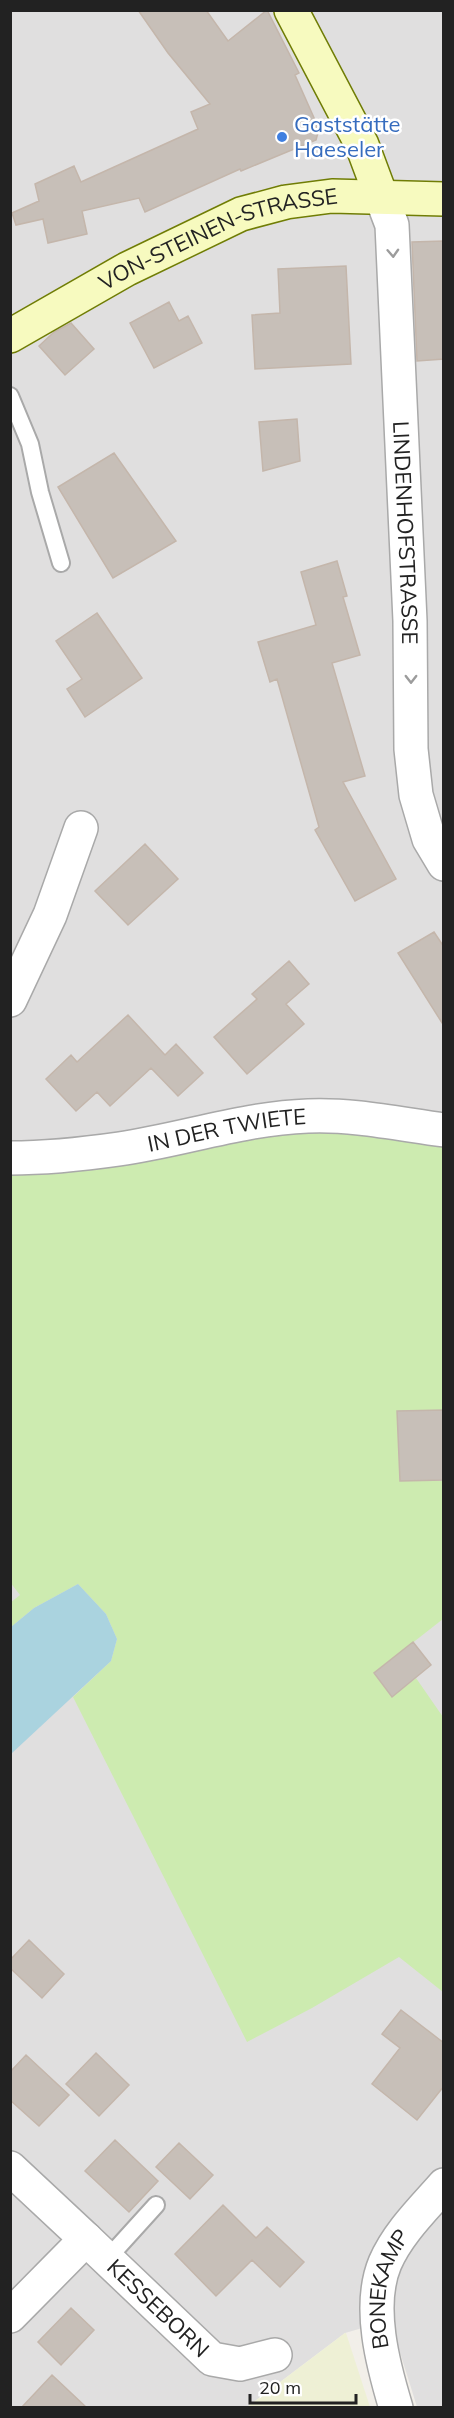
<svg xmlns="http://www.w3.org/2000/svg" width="454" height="2418" viewBox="0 0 454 2418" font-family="Mulish,sans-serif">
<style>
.residential{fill:#e0dfdf}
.farmland{fill:#eef0d5}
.grass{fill:#cdebb0}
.water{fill:#aad3df}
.building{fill:#c7bfb8;stroke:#c4b6ab;stroke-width:1.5}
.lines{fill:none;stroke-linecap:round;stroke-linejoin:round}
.service-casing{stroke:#a9a9a9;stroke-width:20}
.minor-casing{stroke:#a9a9a9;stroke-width:36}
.secondary-casing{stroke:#707d05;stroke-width:36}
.service{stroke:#fff;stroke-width:16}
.minor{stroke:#fff;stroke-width:33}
.secondary{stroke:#f7fabf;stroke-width:33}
.oneway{stroke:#9c9c9c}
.shop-dot{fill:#3f7fe0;stroke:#fff;stroke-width:2}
.labels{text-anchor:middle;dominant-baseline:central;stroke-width:5;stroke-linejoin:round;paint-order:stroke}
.shop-label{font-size:22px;fill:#366cbe;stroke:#fff;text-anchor:start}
.street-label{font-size:22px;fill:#222;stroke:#fff}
</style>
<rect width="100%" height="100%" fill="#f2efe9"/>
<!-- residential -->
<path class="residential" d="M11,11h432v2396h-26l-27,-87 -45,13 -98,74 -236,1z"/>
<!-- farmland -->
<path class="farmland" d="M346,2333l24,74h-123l98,-74z"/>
<!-- grass -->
<path class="grass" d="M223,1127l220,3v280l-46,2 3,69h43v138l-69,54 18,24 24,-19 27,39v275l-44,-35 -87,51 -65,34 -174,-345 38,-36 6,-22 -11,-25 -28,-30 -44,24 -23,19 -1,-24 10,-8 -10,-13 1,-424z"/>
<!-- water -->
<path class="water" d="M78,1584l28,30 11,25 -6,22 -100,93v-127l23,-19z"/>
<!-- building -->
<path class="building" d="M138,10h68l22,31 39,-31 32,63 -4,2 24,54 -3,11 -75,31 -1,-2 -95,43 -6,-14 -57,13 5,23 -39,9 -5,-24 -27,6 -4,-12 27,-12 -4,-17 39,-18 7,16 117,-53 -7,-17 19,-8 -42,-51z
M444,241v118l-27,2 -5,-119z
M346,266l5,98 -96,5 -3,-54 28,-2 -2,-44z
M169,302l10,19 9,-5 14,27 -48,25 -24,-45z
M71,323l23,26 -29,26 -26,-29 15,-14z
M297,419l3,42 -37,10 -4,-49z
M114,453l62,88 -63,37 -55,-91z
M337,561l10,35 -4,1 17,58 -28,8 33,113 -22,6 53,97 -41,22 -40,-71 4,-3 -42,-148 -7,3 -12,-40 58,-17 -15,-53z
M97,613l45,65 -57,39 -18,-28 15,-10 -26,-38z
M145,844l33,35 -50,46 -33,-34z
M434,932l10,15v79l-46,-73z
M289,961l20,23 -23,20 18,20 -57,50 -33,-37 43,-38 -5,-5z
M128,1015l37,40 11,-11 27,29 -25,23 -27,-28 -41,38 -13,-14 -21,19 -30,-32 25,-24 6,7z
M444,1410v70l-44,1 -3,-70z
M413,1642l18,23 -39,32 -18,-24z
M29,1940l35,34 -22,24 -32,-30v-8z
M401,2010l43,33v43l-27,34 -45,-36 28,-36 -18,-14z
M96,2053l33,32 -30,31 -33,-32z
M26,2055l43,40 -30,31 -29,-26v-28z
M115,2140l43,41 -29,31 -44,-41z
M179,2143l34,32 -23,24 -34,-32z
M223,2205l33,33 11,-11 37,35 -24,25 -28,-27 -36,36 -41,-42z
M71,2308l23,22 -33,35 -23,-23z
M52,2375l35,33h-66z"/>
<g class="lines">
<!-- service casing -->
<g class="service-casing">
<path id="service" d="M10,396l20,48 10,48 21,71
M108,2258l48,-53"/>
</g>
<!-- minor casing -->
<g class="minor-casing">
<g id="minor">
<path id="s1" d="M381,196l11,29 18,396 1,128 5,46 13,44 15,25"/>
<path d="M10,1000l40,-85 31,-87"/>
<path id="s2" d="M10,1158c36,0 74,-4 109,-9 63,-9 125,-31 189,-33 45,-2 91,8 136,14"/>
<path d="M10,2168l76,71 -76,77"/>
<path id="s3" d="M86,2239l126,120 28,5 35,-9"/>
<path id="s4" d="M396,2408c-13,-43 -29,-102 -11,-145 13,-30 38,-54 59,-78"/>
</g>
</g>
<!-- secondary casing -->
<g class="secondary-casing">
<g id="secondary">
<path d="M291,10l71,135 19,51"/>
<path id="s5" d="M10,336l117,-67 114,-55 45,-12 46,-6 112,3"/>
</g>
</g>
<!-- service -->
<use href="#service" class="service"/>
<!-- minor -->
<use href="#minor" class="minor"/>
<!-- secondary -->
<use href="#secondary" class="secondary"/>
</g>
<!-- one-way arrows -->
<defs><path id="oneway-chevron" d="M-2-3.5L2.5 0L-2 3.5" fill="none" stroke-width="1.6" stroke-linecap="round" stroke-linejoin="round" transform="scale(1.5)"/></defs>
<g class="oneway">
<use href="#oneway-chevron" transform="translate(393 253) rotate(87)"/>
<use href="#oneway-chevron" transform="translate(411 679) rotate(90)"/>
</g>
<!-- markers -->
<circle class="shop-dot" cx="282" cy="137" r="6"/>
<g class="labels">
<!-- shop labels -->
<g class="shop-label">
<text x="294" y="124">Gaststätte<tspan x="294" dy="25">Haeseler</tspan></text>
</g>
<!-- street labels -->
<g class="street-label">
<text stroke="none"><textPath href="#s5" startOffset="232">VON-STEINEN-STRASSE</textPath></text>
<text stroke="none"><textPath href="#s1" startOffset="339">LINDENHOFSTRASSE</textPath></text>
<text stroke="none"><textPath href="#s2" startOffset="219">IN DER TWIETE</textPath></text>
<text stroke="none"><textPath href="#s4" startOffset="123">BONEKAMP</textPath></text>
<text stroke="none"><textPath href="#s3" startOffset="100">KESSEBORN</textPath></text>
</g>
</g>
<!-- border -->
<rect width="454" height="2418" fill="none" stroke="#222222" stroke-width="24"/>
<!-- scale -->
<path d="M250 2394v9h106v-9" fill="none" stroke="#222222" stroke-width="3"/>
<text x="259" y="2394" font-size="18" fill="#222222" stroke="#ffffff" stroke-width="4.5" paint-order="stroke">20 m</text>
</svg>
